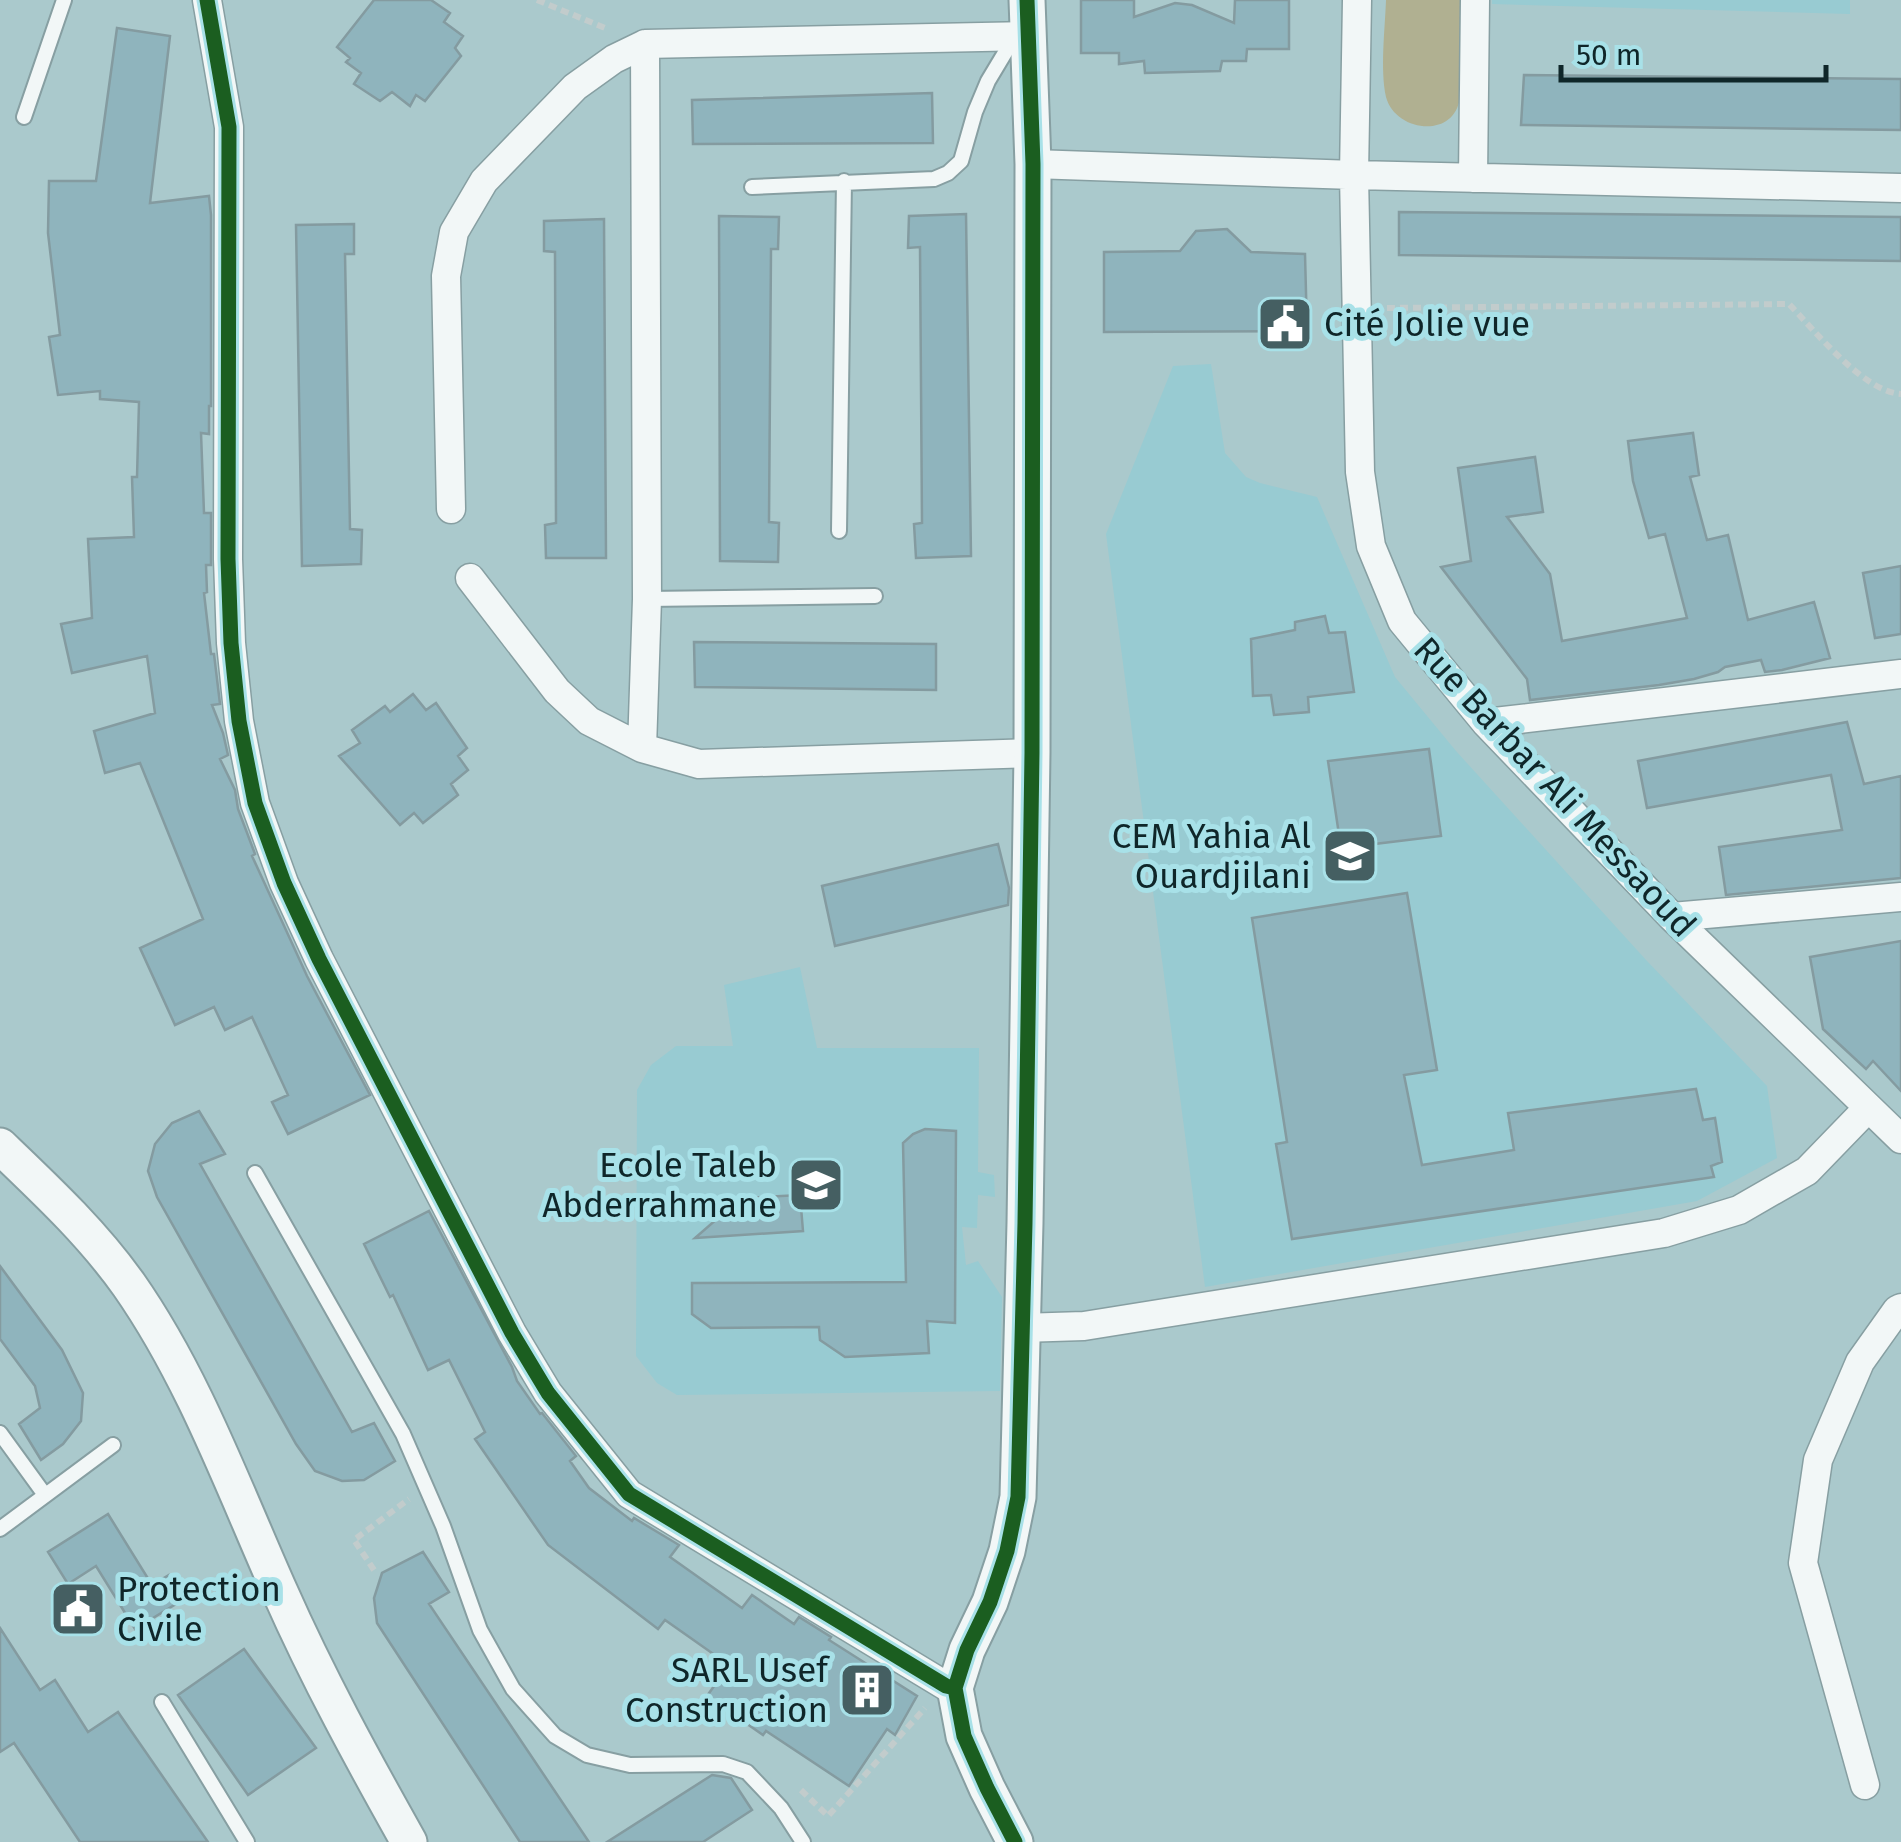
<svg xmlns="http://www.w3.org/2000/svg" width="1901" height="1842" viewBox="0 0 1901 1842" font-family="'Fira Sans',sans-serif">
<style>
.built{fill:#98cbd2}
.green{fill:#b0b091}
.building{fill:#8fb4bd;stroke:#849ba0;stroke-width:2.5}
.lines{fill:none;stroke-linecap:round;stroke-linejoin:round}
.service-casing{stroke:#879fa2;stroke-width:18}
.minor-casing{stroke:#879fa2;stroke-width:31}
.tertiary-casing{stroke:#879fa2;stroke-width:39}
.path{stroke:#c2cccc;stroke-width:6;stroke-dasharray:8 5;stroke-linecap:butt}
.service{stroke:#f2f7f7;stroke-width:14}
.minor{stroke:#f2f7f7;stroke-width:28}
.tertiary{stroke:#f2f7f7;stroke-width:35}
.cycleway-casing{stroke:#a8e1e8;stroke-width:21}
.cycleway{stroke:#1b5e20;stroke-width:15}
.labels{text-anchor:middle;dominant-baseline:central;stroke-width:10;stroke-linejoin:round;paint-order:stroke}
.poi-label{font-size:35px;fill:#0f2629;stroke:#a8e1e8;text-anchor:end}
.street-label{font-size:35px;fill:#0f2629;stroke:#a8e1e8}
</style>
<rect width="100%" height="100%" fill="#aac9cc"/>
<!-- built -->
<path class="built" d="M1492,0h358v14l-358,-10z
M1211,364l14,89 21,24 14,6 57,14 78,180 61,74 191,210 120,125 10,72 -80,43 -492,86 -99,-753 67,-168z
M800,967l17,81h162l-1,124 16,3 1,22 -17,-2 -1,33 -15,-1 4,38 12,-4 24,36 -2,94 -323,4 -20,-12 -21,-27 1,-266 14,-25 25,-19h57l-9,-61z"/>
<!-- green -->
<path class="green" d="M1386,0h76l-2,97c-5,43 -65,35 -74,0 -6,-28 -1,-68 0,-97z"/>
<!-- building -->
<path class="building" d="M374,0h57l19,13 -6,9 19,14 -8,12 6,8 -36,45 -9,-6 -6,11 -18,-14 -12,9 -26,-17 7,-11 -15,-11 4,-4 -13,-11z
M1081,0h53v17l41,-14 17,2 42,18 1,-23h54v49h-42l-1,12h-24l-2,10 -75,2 -1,-12 -25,3v-11h-38z
M117,28l53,8 -20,167 59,-7 2,19v191h-2v28l-8,-1 3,80h7v52h-5l1,27 -3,1 7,61h3l6,50 -8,1 11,28 5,22 -8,4 15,31 3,19 17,45 -3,2 55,120 63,119 -82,39 -16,-32 16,-7 -36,-78 -27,13 -11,-23 -39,18 -35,-77 63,-29 -63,-156 -35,10 -11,-42 61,-18 -8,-57 -75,17 -11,-49 31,-6 -4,-79 46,-2 -2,-60h5l2,-75 -39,-3v-8l-42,4 -9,-58 11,-2 -12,-102 1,-52h47z
M1524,75l377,4v51l-380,-5z
M932,93l1,50 -240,1 -1,-44z
M1399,212l502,5v44l-502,-6z
M966,214l5,342 -55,2 -2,-34 8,-1 -2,-276 -12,1 1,-32z
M719,216l60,1 -1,32h-7l-2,273 10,1 -1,39 -58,-1z
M604,219l2,339h-60l-1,-33 11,-2 -1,-271 -11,-1v-30z
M354,224v30h-9l5,275 12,1 -1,34 -59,2 -6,-341z
M1227,229l24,23 54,2 2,77 -203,1v-80l76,-1 16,-20z
M1693,433l6,42 -9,2 17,63 21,-5 20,85 66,-18 16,56 -48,12 -17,2 -4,-12 -36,7 -7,5 -24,7 -35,6 -129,15 -3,-21 -86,-112 30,-6 -13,-93 77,-11 8,55 -36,5 43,57 12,67 125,-23 -22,-84 -16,4 -16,-57 -5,-40z
M1901,566v68l-26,4 -12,-65z
M1325,616l4,17 16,-1 9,60 -46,5 1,15 -35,3 -3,-20 -18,1 -2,-57 44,-9v-8z
M694,642l242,2v46l-241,-3z
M413,694l13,16 10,-7 31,45 -9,8 10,14 -17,14 7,11 -35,28 -9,-10 -14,12 -61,-69 21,-13 -8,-13 33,-24 5,6z
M1847,722l17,62 37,-8v102l-175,17 -7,-48 123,-17 -11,-55 -184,33 -9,-47z
M1429,749l12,87 -100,12 -13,-87z
M998,844l11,44 -1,17 -173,41 -13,-60z
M1407,893l30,177 -33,5 18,90 92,-15 -6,-37 188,-24 7,31 12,-2 7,44 -11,4 3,11 -422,62 -16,-95 11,-2 -35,-224z
M1901,941v150l-28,-30 -7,8 -43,-40 -13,-72z
M199,1111l26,43 -25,10 152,268 22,-9 21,38 -31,19 -22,1 -27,-10 -19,-27 -139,-247 -9,-26 7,-27 17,-21z
M925,1129l31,2 -1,192 -28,-2 2,32 -84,4 -25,-17 -1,-13 -108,1 -19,-14v-31l214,-1 -3,-139 10,-9z
M800,1195l3,36 -108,7 30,-26v-13z
M429,1211l83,156 5,14 23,33 2,-1 34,43 -6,5 19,27 43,33 2,-3 45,27 -9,12 72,51 10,-13 42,29 5,-7 32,20 -2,3 88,56 -22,39 -8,-6 -38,57 -83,-55 -3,4 -56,-39 22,-31 -64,-45 -7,9 -110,-84 -73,-106 10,-7 -36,-72 -21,10 -35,-75 -3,2 -26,-53z
M0,1266l62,84 21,43 -2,28 -18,23 -22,16 -22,-36 21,-16 -5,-22 -35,-47z
M108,1514l44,71 17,-10 15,24 -49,30 -39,-63 -28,18 -20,-32z
M423,1552l26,40 -20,12 160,238h-69l-143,-219 -3,-25 8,-25z
M0,1628l40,62 15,-10 33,52 30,-20 90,130h-128l-66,-99 -14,9z
M244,1649l72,99 -68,47 -70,-100z
M712,1775l19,3 21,32 -49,32h-96z"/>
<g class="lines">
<!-- service casing -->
<g class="service-casing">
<path id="service" d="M24,117l40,-117
M752,187l182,-8 14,-6 13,-12 14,-49 13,-31 27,-45
M839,531l5,-350
M647,599l228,-3
M255,1173l148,261 40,92 37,104 33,59 42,47 32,19 43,10 93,-1 24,8 34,36 22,34
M0,1433l45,62
M0,1529l113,-84
M162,1702l85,140"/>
</g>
<!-- minor casing -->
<g class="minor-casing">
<path id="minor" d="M207,0l22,127 -1,432 3,84 8,78 16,82 29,80 35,76 193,374 36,60 81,101 317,192 9,2
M1357,0l-3,175 6,297 11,74 31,75 84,102 186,194 229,222
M1033,164l321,11 547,13
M1473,178l2,-178
M451,509l-5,-233 8,-44 30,-51 91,-94 39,-28 31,-15 382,-8
M470,578l87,113 32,30 53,27 57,16 333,-11
M1486,723l415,-49
M642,748l5,-149 -2,-555
M1672,917l229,-20
M1021,1328l63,-2 580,-93 75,-23 68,-39 61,-63
M1865,1785l-62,-222 15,-103 42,-98 37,-52 4,-2"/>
</g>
<!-- tertiary casing -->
<g class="tertiary-casing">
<path id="tertiary" d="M0,1146c46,44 92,87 129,139 65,93 105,204 151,307 38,86 83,168 129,250
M1015,1842l-28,-54 -23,-52 -9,-48 12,-38 23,-48 17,-51 11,-54 7,-274 7,-470 1,-589 -6,-164"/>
</g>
<!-- path -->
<path class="path" d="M537,0l68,28
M1387,308l402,-4c26,27 75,88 112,90
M374,1570l-20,-30 55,-41
M801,1790l27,26 97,-108"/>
<!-- service -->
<use href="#service" class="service"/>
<!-- minor -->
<use href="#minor" class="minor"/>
<!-- tertiary -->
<use href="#tertiary" class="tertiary"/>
<!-- cycleway casing -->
<g class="cycleway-casing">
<path id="cycleway" d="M207,0l22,127 -1,432 3,84 8,78 16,82 29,80 35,76 193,374 36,60 81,101 317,192 9,2
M1015,1842l-28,-54 -23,-52 -9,-48 12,-38 23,-48 17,-51 11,-54 7,-274 7,-470 1,-589 -6,-164"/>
</g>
<!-- cycleway -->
<use href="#cycleway" class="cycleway"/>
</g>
<!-- icons -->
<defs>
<g id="civic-square" transform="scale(2.875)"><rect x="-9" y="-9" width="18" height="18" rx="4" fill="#455f62" stroke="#a8e1e8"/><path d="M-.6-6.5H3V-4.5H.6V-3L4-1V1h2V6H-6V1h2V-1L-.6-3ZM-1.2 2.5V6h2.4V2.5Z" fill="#fff"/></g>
<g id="school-square" transform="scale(2.875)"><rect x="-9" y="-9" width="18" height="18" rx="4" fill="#455f62" stroke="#a8e1e8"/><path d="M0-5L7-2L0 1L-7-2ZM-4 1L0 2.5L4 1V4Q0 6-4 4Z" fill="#fff"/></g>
<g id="building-square" transform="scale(2.875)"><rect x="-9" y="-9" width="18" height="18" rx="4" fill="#455f62" stroke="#a8e1e8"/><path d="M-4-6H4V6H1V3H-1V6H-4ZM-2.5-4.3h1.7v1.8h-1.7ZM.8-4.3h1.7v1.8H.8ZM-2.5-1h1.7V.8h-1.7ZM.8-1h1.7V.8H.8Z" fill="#fff"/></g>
</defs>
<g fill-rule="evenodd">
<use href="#civic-square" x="1285" y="324"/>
<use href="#school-square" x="1350" y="856"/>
<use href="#school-square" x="816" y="1185"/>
<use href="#civic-square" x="78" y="1609"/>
<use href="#building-square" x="867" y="1690"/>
</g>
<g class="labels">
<!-- poi labels -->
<g class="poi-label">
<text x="1324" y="324" text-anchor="start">Cité Jolie vue</text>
<text x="1311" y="836">CEM Yahia Al<tspan x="1311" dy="40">Ouardjilani</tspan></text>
<text x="777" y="1165">Ecole Taleb<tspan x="777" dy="40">Abderrahmane</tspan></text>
<text x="117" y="1589" text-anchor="start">Protection<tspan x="117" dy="40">Civile</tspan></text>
<text x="828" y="1670">SARL Usef<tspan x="828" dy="40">Construction</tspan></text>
</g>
<!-- street labels -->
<g class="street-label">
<text transform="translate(1555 787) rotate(47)">Rue Barbar Ali Messaoud</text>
</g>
</g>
<!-- scale -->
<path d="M1561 65v15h265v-15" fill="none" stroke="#0f2629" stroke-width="5"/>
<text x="1576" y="65" font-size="30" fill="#0f2629" stroke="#a8e1e8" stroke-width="8" paint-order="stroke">50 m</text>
</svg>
